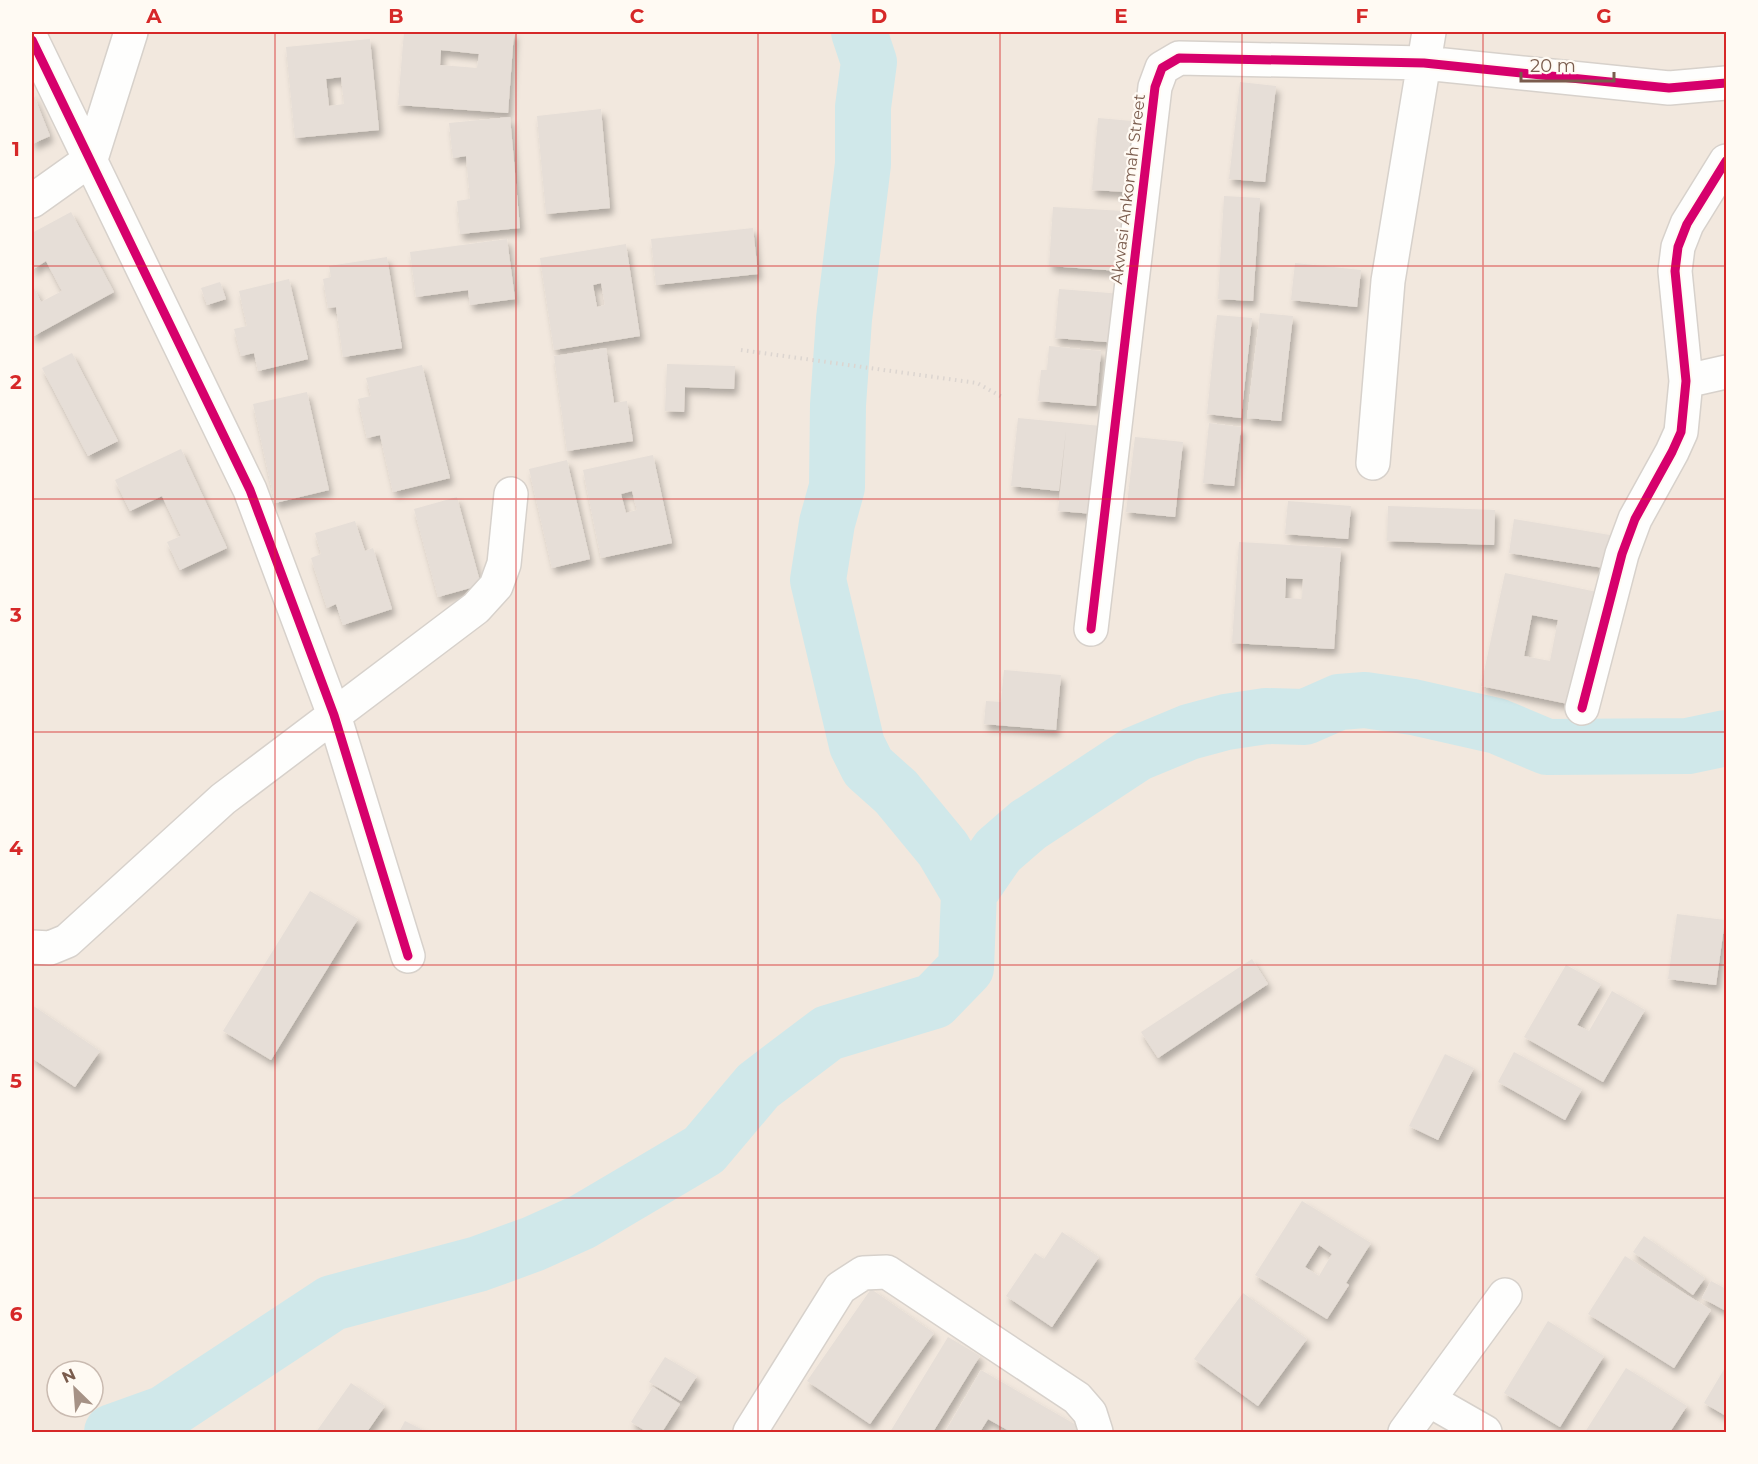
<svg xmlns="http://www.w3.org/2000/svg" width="1758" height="1464" viewBox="0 0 1758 1464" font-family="Montserrat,sans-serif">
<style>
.residential{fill:#f2e8de;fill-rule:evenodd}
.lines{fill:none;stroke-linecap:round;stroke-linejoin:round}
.river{stroke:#d0e8ea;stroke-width:56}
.building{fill:#e6ded7;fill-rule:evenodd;filter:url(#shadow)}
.minor-casing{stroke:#d7d1cb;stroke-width:36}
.path{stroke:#dcd5d0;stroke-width:4;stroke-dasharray:1.5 4.5;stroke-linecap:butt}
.minor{stroke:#fefefd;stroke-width:33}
.cycleway-casing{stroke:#fffaf3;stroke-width:13}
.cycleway{stroke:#d6006c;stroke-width:9}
.grid{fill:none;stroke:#d62828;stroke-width:1.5;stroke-opacity:0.55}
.labels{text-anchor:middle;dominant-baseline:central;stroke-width:4.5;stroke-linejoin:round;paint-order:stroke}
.street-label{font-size:16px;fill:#7a5c4d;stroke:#fffaf3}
.neatline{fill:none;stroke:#d62828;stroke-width:2}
.grid-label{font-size:20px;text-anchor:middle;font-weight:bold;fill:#d62828}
</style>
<defs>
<filter id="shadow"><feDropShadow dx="3.5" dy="6" stdDeviation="3" flood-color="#0004"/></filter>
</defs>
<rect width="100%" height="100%" fill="#f9f5f0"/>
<!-- residential -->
<path class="residential" d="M32,32h1694v1400h-1694zM57,1371h36v36h-36z"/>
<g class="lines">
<!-- river -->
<path class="river" d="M969,893l29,-42 30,-26 108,-71 53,-22 37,-10 40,-6 39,1 34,-15 26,-2 48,7 84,19 50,21 141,-1 38,-8
M112,1432l53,-19 167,-110 146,-39 55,-20 49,-22 122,-72 54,-64 70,-53 106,-32 32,-33 3,-75 -26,-44 -47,-57 -28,-25 -11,-22 -39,-165 9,-57 10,-36 1,-82 6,-86 19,-155v-57l6,-45 -10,-30"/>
</g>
<!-- building -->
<path class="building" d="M404,32h110l-6,81 -110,-8zM441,50l38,4 -2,14 -37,-3z
M370,39l9,91 -84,8 -9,-91zM341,77l3,27 -15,2 -3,-27z
M1240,82l36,4 -11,96 -36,-3z
M32,91l18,45 -18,8z
M601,109l9,99 -64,6 -9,-98z
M510,117l10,111 -60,6 -3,-33 13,-2 -4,-43 -13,2 -4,-35z
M1098,118l34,3 -6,71 -34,-2z
M1224,196l36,2 -7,103 -35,-2z
M1053,207l71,4 -4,60 -71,-5z
M71,212l43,80 -82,45v-53l9,18 21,-11 -16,-30 -14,9v-37z
M753,228l5,46 -102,11 -5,-46z
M507,239l8,60 -45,6 -2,-15 -52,7 -6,-45z
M626,244l14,92 -86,14 -14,-92zM601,283l4,22 -8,2 -4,-22z
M387,257l15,91 -59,9 -7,-50 -8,1 -5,-29 8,-2 -2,-11z
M1295,263l66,7 -4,37 -66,-7z
M289,279l19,80 -50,12 -4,-18 -13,3 -7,-27 13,-3 -8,-35z
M220,282l6,17 -19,6 -6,-17z
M1059,289l63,5 -3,49 -64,-5z
M1260,313l33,3 -12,105 -34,-3z
M1217,315l35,3 -11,100 -34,-4z
M1049,346l52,5 -5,55 -58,-5 3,-31h6z
M606,348l8,55 13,-2 6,40 -66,10 -13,-95z
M72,353l46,88 -30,15 -46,-88z
M667,364l68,2 -1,23 -49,-2 -1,25 -19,-1z
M422,365l28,113 -57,14 -13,-57 -13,3 -9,-39 13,-3 -5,-18z
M307,392l22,98 -54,13 -22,-99z
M1018,418l83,8 -7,88 -36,-3 8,-80 -7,60 -48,-5z
M1209,423l32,4 -7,59 -31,-3z
M1135,437l48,5 -8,75 -49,-5z
M181,449l46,99 -47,22 -13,-28 14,-6 -19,-40 -32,15 -15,-31z
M653,455l19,88 -71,15 -18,-88zM632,491l5,19 -11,3 -5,-19z
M567,460l23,99 -38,9 -23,-99z
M457,497l24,88 -43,12 -24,-88z
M1288,501l63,5 -3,33 -63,-5z
M1388,506l107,4 -1,35 -107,-4z
M1514,519l96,16 -6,33 -95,-15z
M355,521l10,30 8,-3 19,61 -49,16 -7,-21 -9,4 -16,-50 10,-4 -6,-21z
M1239,542l102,6 -7,101 -102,-6zM1286,578l17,1 -1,20 -17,-1z
M1505,573l92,19 -24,113 -92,-19zM1532,615l26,5 -8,41 -26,-5z
M1004,670l57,5 -5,55 -72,-6 2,-23 15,1z
M310,891l48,28 -87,141 -48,-29z
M1677,914l48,6 -9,65 -48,-6z
M1252,959l16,25 -110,74 -17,-26z
M1566,965l35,19 -24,41 12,6 23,-40 33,19 -42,72 -79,-45z
M32,1005l68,46 -25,36 -43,-29z
M1514,1052l68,37 -17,31 -67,-38z
M1445,1054l29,14 -36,72 -29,-14z
M1302,1201l69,42 -25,40 3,2 -22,34 -72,-44zM1319,1245l13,9 -13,22 -14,-9z
M1062,1232l37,25 -47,70 -46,-31 29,-43 9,6z
M1644,1236l61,42 -12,17 -60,-43z
M1625,1256l86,54 -37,58 -86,-54z
M1711,1281l15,8v22l-24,-13z
M871,1289l63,44 -64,91 -63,-43z
M1243,1293l64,46 -49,67 -64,-47z
M1548,1321l56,35 -44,71 -56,-34z
M948,1337l32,19 -47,76h-43z
M665,1357l32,19 -16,25 -32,-19z
M1726,1366v50l-22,-13z
M1626,1368l61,38 -17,26h-85z
M981,1370l102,59 -3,3h-69l-23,-13 -8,13h-35z
M351,1383l34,23 -18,26h-51z
M653,1387l27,17 -18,28h-15l-16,-10z
M405,1421l22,11h-28z"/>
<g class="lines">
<!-- minor casing -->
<g class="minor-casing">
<path id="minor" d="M32,40l218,450 84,225 74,241
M32,201l59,-42 40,-127
M1686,381l40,-9
M1373,463l15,-182 41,-249
M1091,629l64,-542 7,-19 17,-10 245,5 245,25 57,-5
M1582,708l40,-154 13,-35 37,-67 9,-20 5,-51 -11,-110 3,-24 9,-23 39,-63
M32,947l18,1 17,-7 156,-142 253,-191 20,-22 8,-22 7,-70
M1429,1400l56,32
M750,1432l90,-144 23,-15 24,-1 190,126 13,15 6,19
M1405,1432l100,-137"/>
</g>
<!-- path -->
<path class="path" d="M741,350l236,33 27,15"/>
<!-- minor -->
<use href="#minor" class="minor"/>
<!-- cycleway casing -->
<g class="cycleway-casing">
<path id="cycleway" d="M32,40l218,450 84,225 74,241
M1091,629l64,-542 7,-19 17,-10 245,5 245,25 57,-5
M1582,708l40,-154 13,-35 37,-67 9,-20 5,-51 -11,-110 3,-24 9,-23 39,-63"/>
</g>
<!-- cycleway -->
<use href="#cycleway" class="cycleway"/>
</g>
<!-- grid -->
<path class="grid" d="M275,32v1400M516,32v1400M758,32v1400M1000,32v1400M1242,32v1400M1483,32v1400M32,266h1694M32,499h1694M32,732h1694M32,965h1694M32,1198h1694"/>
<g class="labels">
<!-- street labels -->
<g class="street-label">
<text transform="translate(1128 189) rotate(-83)">Akwasi Ankomah Street</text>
</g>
</g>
<!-- border -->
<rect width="1758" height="1464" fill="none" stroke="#fffaf3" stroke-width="66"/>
<!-- north arrow -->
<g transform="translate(75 1389) rotate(335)"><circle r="28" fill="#fffaf3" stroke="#cabbb1" stroke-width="1.5"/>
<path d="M0-4.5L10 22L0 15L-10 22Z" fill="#a69286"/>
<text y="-9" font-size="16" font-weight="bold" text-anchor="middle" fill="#7a5c4d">N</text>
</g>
<!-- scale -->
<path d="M1521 72v9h93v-9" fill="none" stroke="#7a5c4d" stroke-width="3"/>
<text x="1530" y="72" font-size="18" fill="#7a5c4d" stroke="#fffaf3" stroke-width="4.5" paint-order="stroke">20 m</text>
<rect x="33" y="33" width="1692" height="1398" class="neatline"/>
<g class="grid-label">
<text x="154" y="23">A</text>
<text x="396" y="23">B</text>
<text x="637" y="23">C</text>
<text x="879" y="23">D</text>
<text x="1121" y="23">E</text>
<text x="1362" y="23">F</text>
<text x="1604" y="23">G</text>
<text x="16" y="156">1</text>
<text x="16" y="389">2</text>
<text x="16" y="622">3</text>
<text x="16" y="855">4</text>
<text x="16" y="1088">5</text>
<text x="16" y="1321">6</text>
</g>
</svg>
